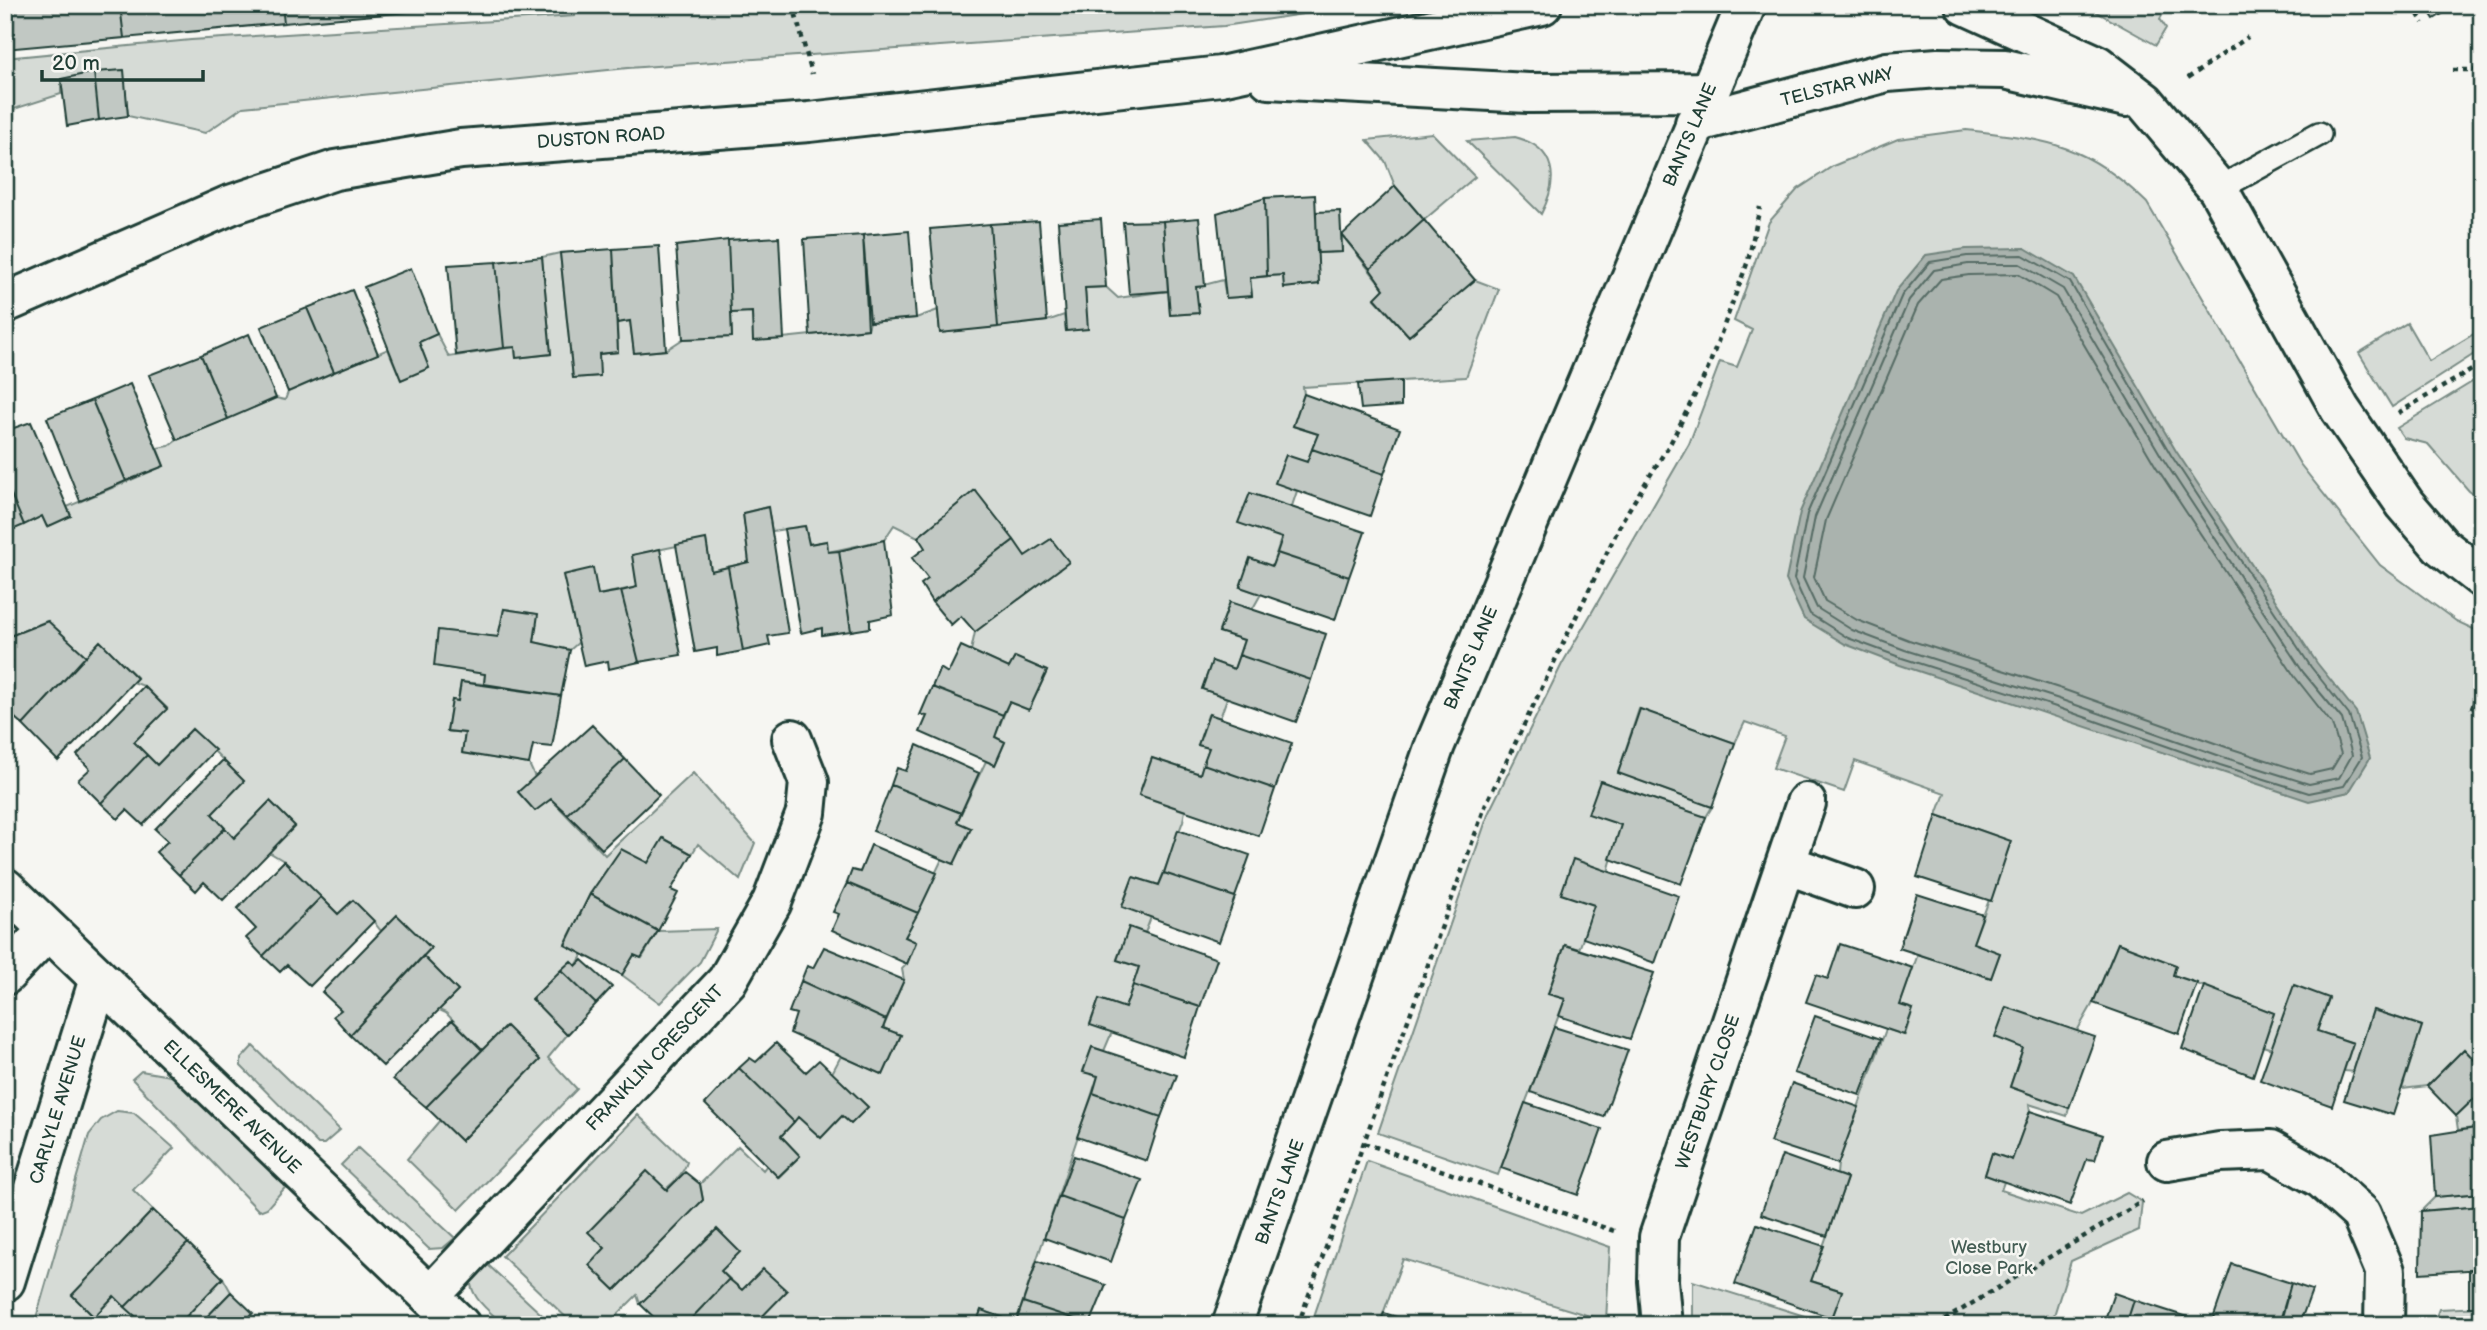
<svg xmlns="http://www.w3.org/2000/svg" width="2487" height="1330" viewBox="0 0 2487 1330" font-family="'Balsamiq Sans',sans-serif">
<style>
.green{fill:#d6dbd6;stroke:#7a8c85;stroke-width:2}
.water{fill:#aab3ae;stroke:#72847d;stroke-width:2}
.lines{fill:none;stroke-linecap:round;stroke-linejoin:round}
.shore{stroke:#576c65;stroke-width:2}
.building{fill:#c1c8c3;stroke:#1f3d34;stroke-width:2}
.lane-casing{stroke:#1f3d34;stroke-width:28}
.street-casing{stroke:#1f3d34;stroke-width:44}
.secondary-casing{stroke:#1f3d34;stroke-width:44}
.path{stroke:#1f3d34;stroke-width:4.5;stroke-dasharray:5 5;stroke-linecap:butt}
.lane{stroke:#f6f6f2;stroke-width:23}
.street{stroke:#f6f6f2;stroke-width:38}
.secondary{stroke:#f6f6f2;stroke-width:38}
.labels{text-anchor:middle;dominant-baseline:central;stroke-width:5;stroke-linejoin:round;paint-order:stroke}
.street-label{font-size:18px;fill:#1f3d34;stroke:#f6f6f2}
.park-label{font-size:18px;fill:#445d54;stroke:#f6f6f2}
</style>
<rect width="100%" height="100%" fill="#f6f6f2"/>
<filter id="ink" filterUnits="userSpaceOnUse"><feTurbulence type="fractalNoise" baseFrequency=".0143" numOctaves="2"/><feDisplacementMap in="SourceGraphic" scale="14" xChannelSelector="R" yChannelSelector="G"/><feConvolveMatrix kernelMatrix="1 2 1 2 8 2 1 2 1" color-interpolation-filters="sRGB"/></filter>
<g filter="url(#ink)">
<!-- green -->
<path class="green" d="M575,5h787l-138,21 -596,42 -385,39 -38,26 -77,-17 -5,-46 -62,9v15l-56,18v-54l186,-18 384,-24z
M2084,5h84l-8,14 6,9 -10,17z
M1966,130c82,10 119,13 181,73l153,261 80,101 76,56 26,12v46l-11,29 11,4v356l-18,-19 -37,37 -25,3 20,-63 -49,-16 -20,62 -9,-1 9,-28 -36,-12 12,-33 -57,51 -9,-3 11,-33 -101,-38 3,-10 -58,-22 -25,60 -16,28 -54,17 -13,39 59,21 -2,8 -38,-12 1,7 -18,49 -20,-7 -7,22 19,7 -3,8 80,26 46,-23 15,9 -3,28 -68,31 -20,64h-358v-44l137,43 12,-33 -31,-10 36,-103 -10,-4 1,-10 48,-135 19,6 8,-26 -13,-4 18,-51 73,24 9,-25 -27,-10 38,-102 -74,-26 8,-22 -90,-32 -11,31 -71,-24 12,-32 -40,-14 -10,21 -96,-34 -21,64 94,34 -6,10 -106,-36 21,44 -13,47 -29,77 -14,-4 -17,48 17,6 -67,176 -120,-42 111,-321 73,-148 127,-220 31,-82 17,5 15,-37 -18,-9 35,-99 29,-33 35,-23 65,-27z
M1432,133l43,44 -51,43 -29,-34 -10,-25 -18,-21z
M1515,137c42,11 44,43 26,77l-74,-73z
M1342,235l42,54 -9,10 34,37 66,-56 24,9 -33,88 -163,10 1,7 -11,32 25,8 -11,28 -21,-6 -10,27 21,8 -25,75 -32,21 21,7 -9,16 -22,-8 -11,29 25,9 -10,29 -22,-8 -10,28 25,9 -7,20 -12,-3 -10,30 11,3 -9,26 -48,-16 -13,37 46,16 -2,10 -24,64 -26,-8 -11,29 29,11 -6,16 -16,-5 -12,31 22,8 -14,41 -26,-9 -9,25 22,8 -8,19 -12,-4 -9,24 15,5 -82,246 -35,-12 -5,15h-222l-12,-35 -21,-19 -81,33 -3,-9 -30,30h-33l-72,-69 136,-141 49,47c-9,31 -71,55 -98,70l16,16 -15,18 25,24 88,-90 -3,-16 38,-38 25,24 4,-5 12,12 21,-21 -19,-20 17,-19 44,-1 9,8 17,-17 -36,-34 9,-17 42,19 18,-40 -18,-7 21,-48 -2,-11 5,-5 9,-21 -11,-6 37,-78 12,5 17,-35 -14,-7 29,-61 9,4 10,-23 -10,-5 14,-35 20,8 18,-39 -32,-14 -6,11 -38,-17 4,-19 93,-70 -17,-23 -26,17 -50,-65 -57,46 -24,-12 -10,15 -56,12 -1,-11 -18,3 -4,-18 -33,5 -5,-24 -24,6 6,49 -38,9 -5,-31 -73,15 4,32 -39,8 -6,-26 -13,73 -9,8 -36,-8 3,-28 -33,-5 -6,28 -60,-7 -3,36 50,8 -1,10 -23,-2 -3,19 -6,-1 -5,31 18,2 -3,20 67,11 6,13 -17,15 17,19 16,-12 54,56 88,-82 62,70 -15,37 -42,-36 -6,10 -29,-16 -15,25 -58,31 -25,50 18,10 -7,12 -5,-4 -39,37 35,36 -19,23 29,31 -118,121 -52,-51 33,-39 21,21 79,-81 -34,-33 -24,23 -36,-37 -7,-3 19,-19 -35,-35 8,-8 -34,-32 -16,15 -8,-10 -35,-7 -54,-53 -15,-9 26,-26 -25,-25 -36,37 -22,-24 32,-33 -52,-52 -35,36 -23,-23 33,-34 -23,-22 -11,-4 4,-5 -37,-35 -14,14 -39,-35 -42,17v-105l37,-17 5,11 24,-11 -4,-9 97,-41 -7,-18 12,-2 8,-6 99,-42 9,2 3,-8 100,-43 13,31 28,-12 -10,-26 18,-8 12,23 66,-10 1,11 35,-4 -9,-97 18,-4 13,125 26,-2v-22l19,-2 -1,-29 13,-2 4,32 32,-3 17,-11 49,-2 -1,-24 21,-1 2,29 114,-12 2,-7 46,-4 22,-8 2,23 107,-12 17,-6 2,16 21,-3 -2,-40 21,-1 12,11 50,-7 2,24 28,-2 -2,-26 27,-7 3,18 26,-2 -2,-18 33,-3 2,13 34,-4 -2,-31 25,-1z
M2407,323l22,38 53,-32v20l-90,58 -33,-54z
M2482,376v124l-13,-9 -41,-47 -24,-6 -7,-10z
M717,929l-17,33 -40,41 -38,-28 12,-20 8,3 16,-27z
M253,1046l87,84 -16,14h-6l-77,-78v-7z
M141,1071l46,8 103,103 -23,26 -8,3 -127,-132z
M2482,1091v36l-24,3 -2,-14z
M117,1111l17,2 40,35 -41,42 20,20 -81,85 22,22 20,-21 31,29h-111l55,-190 12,-15z
M358,1148l97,90 -12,10 -14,1 -88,-84z
M1367,1161l243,86 -4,74 -203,-62 -24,66h-68z
M2482,1193v13l-61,5 14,-14z
M487,1264l66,61h-49c-17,-16 -36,-28 -34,-53z
M223,1278l8,14 -32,33h-21z
M2482,1307v18h-49l6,-16z"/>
<!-- water -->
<path class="water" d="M2025,248l49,29 102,174 141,212 39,49 14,46 -21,34 -40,9 -409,-136 -55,-21 -41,-25 -18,-39 14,-68 96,-221 30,-36 40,-6z"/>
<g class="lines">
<!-- shore -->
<path class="shore" d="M2023,255l47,27 101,173 140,212 38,48 13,42 -18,29 -35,7 -89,-28 -164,-58 -154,-49 -54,-20 -38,-24 -16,-35 13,-65 95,-219 28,-33 37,-6z
M1968,264h52l43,25 100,170 140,213 39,47 10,36 -13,23 -30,6 -86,-27 -164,-58 -154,-49 -53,-20 -35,-22 -14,-30 12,-61 94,-217 25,-30z
M2018,274l38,23 99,168 140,212 37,47 9,30 -9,15 -22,5 -84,-27 -164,-58 -153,-49 -52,-20 -32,-19 -11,-24 12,-57 92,-215 23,-26 28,-4z"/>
</g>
<!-- building -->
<path class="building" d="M5,5h115l4,33 -119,11z
M120,5h162l2,18 -160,15z
M282,5h136l1,6 -135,12z
M418,5h114l-113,6z
M2425,5h32l-23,14z
M124,70l4,46 -29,4 -5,-48z
M94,72l5,48 -32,6 -6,-47z
M1395,186l29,34 -54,49 -28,-34z
M1315,195l4,89 -35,4 -1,-13 -16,1 -2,-78z
M1265,198l2,78 -17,2 2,18 -26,2 -9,-85z
M1340,211l2,41 -25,1 -1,-41z
M1199,218l6,68 -9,1 3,26 -29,2 -7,-94z
M1101,219l5,68 -21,1 3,41 -22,2 -8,-109z
M1424,220l51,60 -66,56 -34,-38 9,-9 -14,-20z
M1039,221l8,100 -49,6 -8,-103z
M1163,221l5,70 -39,3 -6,-72z
M990,224l8,103 -58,6 -10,-104z
M909,231l7,87 -46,4 -7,-87z
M863,235l5,94 -58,6 -6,-96z
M779,237l5,102 -31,2 -1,-29 -21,1 -3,-73z
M728,240l4,97 -49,2 -7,-93z
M659,246l7,104 -32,3 -4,-32 -13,2 -4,-74z
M613,249l5,103 -19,2 1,22 -27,2 -13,-125z
M542,257l9,97 -35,4 -1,-11 -11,1 -8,-86z
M496,262l8,86 -48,7 -8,-90z
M411,268l26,66 -18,8 10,26 -28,12 -37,-93z
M352,290l26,64 -44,18 -27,-64z
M307,308l27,64 -46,20 -27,-65z
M249,334l27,64 -48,21 -27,-64z
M201,355l27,64 -51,21 -28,-65z
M1401,381v25l-40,3 -3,-25z
M130,384l34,82 -38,15 -34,-81z
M1304,394l96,35 -16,45 -72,-25 6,-15 -25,-8z
M92,400l34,81 -46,20 -33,-83z
M31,422l40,94 -24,11 -5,-11 -18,9 -19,-45v-49z
M1312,449l72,25 -14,42 -95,-33 11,-28 21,7z
M5,480l19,45 -19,8z
M975,490l39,50 -82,62 -11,-18 7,-5 -16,-21 13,-10 -7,-11z
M1250,493l115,39 -16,45 -72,-24 5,-15 -44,-15z
M768,507l20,126 -20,3 2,9 -27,6 -15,-84 21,-5 -6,-49z
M805,526l4,18 18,-3 1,11 11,-1 12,80 -29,4v-7l-21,5 -17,-104z
M706,539l5,32 17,-4 15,84 -26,5v-8l-22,4 -19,-107z
M1051,539l18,23 -94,70 -14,-16 -10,9 -19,-23 82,-62 11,16z
M884,540l9,75 -23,5v8l-19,3 -12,-80z
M660,549l21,106 -42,7 -18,-71 16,-4 -5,-32z
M1277,553l72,24 -14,43 -95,-33 10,-29 22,8z
M593,568l5,27 23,-4 18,71 -30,7 -1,-8 -24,5 -21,-91z
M1230,602l96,32 -15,46 -72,-25 5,-15 -25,-8z
M504,609l34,5 -4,28 36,8 -9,46 -77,-12 1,-10 -51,-8 4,-36 60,7z
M48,621l38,35 -63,69 -18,-16v-41l7,-7 -7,-8v-15z
M100,641l37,37 -79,83 -35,-36z
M961,646l48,22 6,-11 32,14 -18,39 -20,-8 -6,13 -71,-28 8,-19 8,5z
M1239,655l72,25 -15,42 -94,-33 10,-28 22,8z
M2482,679v33l-11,-4z
M461,682l100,14 -9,51 -19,-2 -4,19 -67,-11 3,-20 -18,-2 5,-31 6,1z
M144,686l23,23 -33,33 13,13 -46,48 -23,-23 12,-11 -13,-14z
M932,687l71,28 -8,22 10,5 -10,23 -75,-33 7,-16 -7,-1z
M1640,709l95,34 -23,64 -94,-34z
M1209,714l83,29 -17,46 -72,-25 6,-16 -11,-3z
M592,725l33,34 -58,55 -16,-15 -16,12 -17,-19z
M192,729l23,21 -72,75 -16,-15 -9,9 -17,-16 46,-48 10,10z
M917,745l62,28 -18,40 -70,-28 6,-17 9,3z
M1152,758l48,16 3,-10 72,25 -16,47 -120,-41z
M625,759l34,36 -57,54 -35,-35z
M223,760l21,21 -32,33 13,14 -46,47 -23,-23 12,-11 -13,-12z
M1600,781l106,36 -25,67 -71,-25 11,-34 -33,-11z
M891,785l70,28 -4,9 14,6 -17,36 -81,-33z
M270,801l25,25 -72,74 -19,-18 -8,9 -17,-16 46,-47 9,10z
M1937,815l74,26 -20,60 -74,-24z
M1178,830l72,25 -15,42 -71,-24z
M663,838l29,16 -21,36 7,3 -20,38 -68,-37 31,-45 27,14z
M871,845l66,28 -19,40 -71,-30 5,-13 8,2z
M1573,859l106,37 -24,67 -72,-25 11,-33 -33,-11z
M284,861l37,36 -58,59 -17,-18 10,-9 -19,-20z
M1164,873l71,24 -16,45 -97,-35 11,-30 26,8z
M847,883l71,30 -13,24 11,5 -9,22 -75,-34 7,-16 -6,-2z
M590,894l68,37 -17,27 -7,-3 -12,20 -57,-30z
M1917,894l66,21 -10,28 27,10 -9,25 -92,-30z
M321,897l17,17 15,-14 21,21 -64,65 -23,-21 -7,7 -17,-16z
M397,915l34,33 -81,87 -17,-19 8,-6 -19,-18z
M1129,927l88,32 -17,48 -67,-22 6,-18 -22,-7z
M2118,943l58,22 -3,10 24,8 -18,51 -86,-31z
M1840,944l73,24 -13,37 13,4 -9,26 -98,-33 10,-27 12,4z
M1565,945l89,28 -24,66 -71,-23 6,-17 -17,-5z
M824,947l80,33 -18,40 -85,-39 6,-15 6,2z
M423,956l35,35 -75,75 -33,-31z
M582,960l30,27 -16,17 -35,-34 10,-9 5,5z
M561,970l35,34 -29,31 -35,-36z
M801,981l85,39 -3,8 18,7 -18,40 -93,-42 6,-19 -7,-2z
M1133,985l67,22 -16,50 -94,-32 9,-26 26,9z
M2294,985l35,13 -12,33 36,12 -21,63 -72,-26z
M2204,986l70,27 -21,63 -71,-27z
M2006,1007l89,30 -26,71 -59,-21 13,-39 -28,-11z
M2373,1010l49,16 -29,89 -49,-15z
M1815,1016l66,23 -21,56 -66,-22z
M452,1020l30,30 -56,57 -33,-28z
M506,1026l34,34 -79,81 -35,-34z
M1554,1027l74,23 -24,67 -74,-25z
M776,1043l30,29 13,-12 49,47 -17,17 -9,-8 -21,22 -23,-21 -4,5 -55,-54 11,-10 6,4z
M1092,1047l85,28 -16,42 -68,-24 5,-17 -15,-4z
M2464,1049l18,19v23l-26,25 -29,-30z
M739,1068l55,54 -13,14 19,20 -22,21 -73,-73z
M1792,1083l67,24 -21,57 -68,-22z
M1093,1093l68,24 -14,44 -70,-24z
M1525,1103l77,26 -24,66 -77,-27z
M2030,1111l73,24 -8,25 -8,-1 -17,46 -85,-30 7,-22 20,7z
M2482,1127v66l-47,4 -4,-62z
M1782,1155l65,23 -20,58 -66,-22z
M1074,1156l68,24 -16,40 -67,-24z
M647,1171l20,19 18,-18 15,12 3,16 -88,90 -26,-25 16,-17 -17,-16z
M1059,1196l67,24 -15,42 -67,-24z
M2482,1206v63l-62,4 1,-62z
M153,1210l35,33 -63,64 -11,-11 -20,21 -22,-22z
M1757,1224l67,22 -13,35 31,10 -10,27 -97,-34z
M717,1229l23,23 -19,19 8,8 -44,46h-23l-22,-21z
M188,1243l35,35 -45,47h-33l-20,-18z
M1037,1261l69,24 -16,39 -67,-22z
M2232,1264l59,19 -12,41 -17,-5 -2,6h-49z
M763,1269l24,22 -33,34h-69l44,-46 13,11z
M2469,1269h13v38h-13z
M2291,1283l21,7 -13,35h-19z
M231,1292l22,21 -5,5 7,7h-56z
M2114,1293l20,7 -8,25h-23z
M2134,1300l59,19 -2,6h-65z
M1023,1302l67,22 -114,1 5,-15 35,12z
M1384,1313l37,12h-42z"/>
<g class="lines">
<!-- lane casing -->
<g class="lane-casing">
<path id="lane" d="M2218,189l101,-55"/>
</g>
<!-- street casing -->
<g class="street-casing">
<path id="street" d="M1965,5l132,60 48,37 73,87 122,220 65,95 36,42 41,32
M1695,123l192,-51 51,-4 67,1 121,28
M1786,864l69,25
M5,888l455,437
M5,975l43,-45
M2167,1161l53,-9 51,-2 51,29 39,35 24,57 -1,54
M5,1281l94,-302
M430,1296l297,-315 45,-79 34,-89 3,-31 -17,-43
M1662,1325l-4,-44 1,-44 147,-434"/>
</g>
<!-- secondary casing -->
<g class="secondary-casing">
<path id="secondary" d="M1269,79l259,14 181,-1
M5,303l225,-98 105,-35 126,-21 348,-27 412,-46 321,-71
M1232,1325l203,-580 311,-740"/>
</g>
<!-- path -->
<path class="path" d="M793,5l19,69
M2413,5l10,18
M2453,70h29
M2188,78l60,-41
M2398,413l84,-49
M1364,1143l250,88
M1298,1325l188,-521 137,-285 48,-77 36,-71 41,-110 12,-54
M1936,1325l207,-124"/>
<!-- lane -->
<use href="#lane" class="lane"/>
<!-- street -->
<use href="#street" class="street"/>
<!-- secondary -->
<use href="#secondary" class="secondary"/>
</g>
</g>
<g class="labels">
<!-- street labels -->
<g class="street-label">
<text transform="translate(1837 87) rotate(-14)">TELSTAR WAY</text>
<text transform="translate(1690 135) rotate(-67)">BANTS LANE</text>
<text transform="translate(601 138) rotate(-4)">DUSTON ROAD</text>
<text transform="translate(1471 658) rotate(-67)">BANTS LANE</text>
<text transform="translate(655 1058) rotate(-47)">FRANKLIN CRESCENT</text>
<text transform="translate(1708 1092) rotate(-71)">WESTBURY CLOSE</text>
<text transform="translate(232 1107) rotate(44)">ELLESMERE AVENUE</text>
<text transform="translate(58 1110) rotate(-73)">CARLYLE AVENUE</text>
<text transform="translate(1280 1192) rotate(-70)">BANTS LANE</text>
</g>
<!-- park labels -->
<g class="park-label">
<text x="1989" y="1247">Westbury<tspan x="1989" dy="21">Close Park</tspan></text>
</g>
</g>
<!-- margin -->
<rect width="2487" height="1330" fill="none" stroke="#f6f6f2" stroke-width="28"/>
<rect x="14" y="14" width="2459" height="1302" fill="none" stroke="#1f3d34" stroke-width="2.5" filter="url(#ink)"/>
<!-- scale -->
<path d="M42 70v10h161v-10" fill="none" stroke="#1f3d34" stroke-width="3.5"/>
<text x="52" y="70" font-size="21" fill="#1f3d34" stroke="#f6f6f2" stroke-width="5" paint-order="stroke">20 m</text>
</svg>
